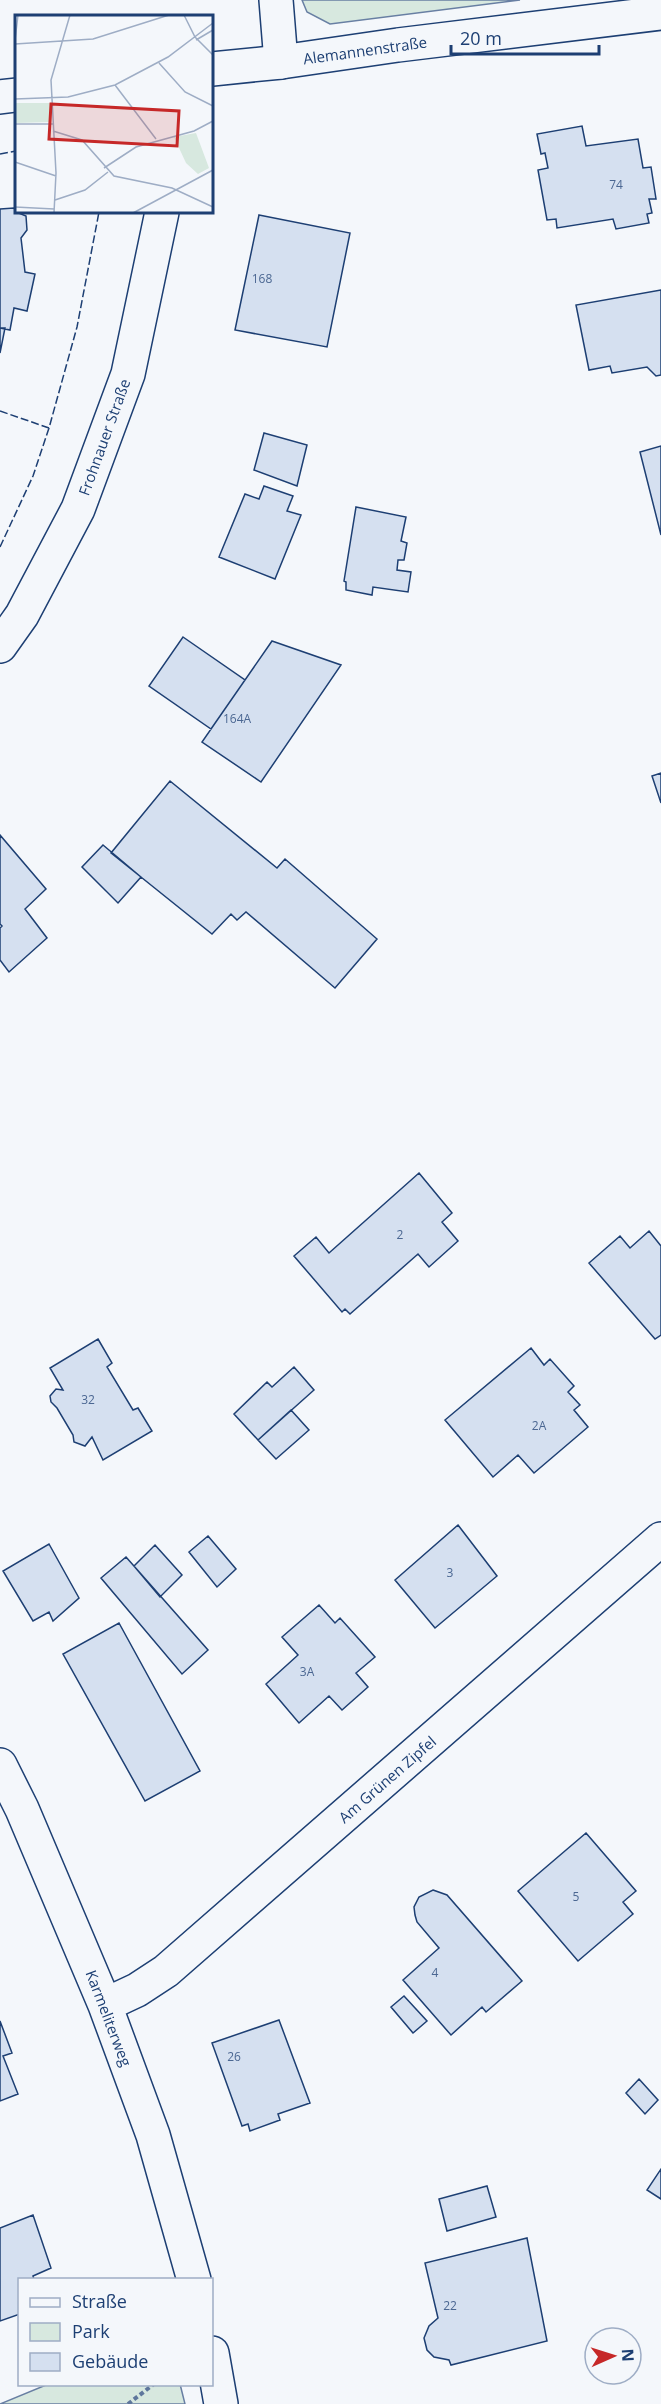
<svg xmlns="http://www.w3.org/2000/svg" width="661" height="2404" viewBox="0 0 661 2404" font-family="'Open Sans',sans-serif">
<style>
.green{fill:#d7e8df;stroke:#687fa3;stroke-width:1.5}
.building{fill:#d5e0f0;stroke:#1d3f73;stroke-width:1.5}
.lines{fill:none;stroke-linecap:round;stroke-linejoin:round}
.minor-casing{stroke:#1d3f73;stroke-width:36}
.tertiary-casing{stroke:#1d3f73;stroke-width:36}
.path{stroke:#5e769c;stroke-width:4;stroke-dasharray:4.5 3;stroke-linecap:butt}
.minor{stroke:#f4f7fb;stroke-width:33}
.tertiary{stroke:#f4f7fb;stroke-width:33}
.fence{stroke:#1d3f73;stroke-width:1.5;stroke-dasharray:8 3;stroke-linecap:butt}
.labels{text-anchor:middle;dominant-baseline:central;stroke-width:4.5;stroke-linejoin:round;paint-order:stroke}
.number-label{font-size:12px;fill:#4b6792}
.street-label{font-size:15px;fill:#1d3f73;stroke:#f4f7fb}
.inset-road{fill:none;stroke:#9eadc5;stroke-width:1.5}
.view{fill:#c62828;fill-opacity:0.15;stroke:#c62828;stroke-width:3}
.inset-edge{fill:none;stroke:#1d3f73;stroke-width:3}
</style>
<rect width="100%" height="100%" fill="#f4f7fb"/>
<!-- green -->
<path class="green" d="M302,0h218l-190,24 -23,-12z
M180,2384l5,20h-185l46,-19z"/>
<!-- building -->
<path class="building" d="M582,126l4,20 52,-7 5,29 8,-1 5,32h-7l3,14 -5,1 2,9 -33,6 -3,-10 -56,9 -1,-9 -9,1 -9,-50 10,-2 -3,-15 -4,1 -4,-20z
M14,208l2,4 10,4 1,14 -6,8 4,34 10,2 -8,37 -13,-3 -4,22 -10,-2v-119z
M259,215l91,18 -23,114 -92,-17z
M661,290v85l-5,1 -9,-9 -35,6 -2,-7 -21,4 -13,-65z
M0,328h5l-5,25z
M264,433l43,12 -10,41 -43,-16z
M661,446v89l-21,-83z
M264,486l29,10 -6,15 14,4 -26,64 -56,-22 26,-63 14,5z
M356,507l50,10 -5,24 6,2 -3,17h-6l-1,10 14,2 -3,20 -35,-5 -1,8 -26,-5v-8l-2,-1z
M183,637l62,43 -34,49 -62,-43z
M272,641l69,24 -80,117 -59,-40z
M661,773v30l-9,-27z
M170,781l107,87 8,-9 92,80 -42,49 -89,-76 -9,8 -6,-6 -19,20 -101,-81z
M0,835l46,54 -21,20 22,29 -38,34 -9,-12v-32l2,-2 -2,-2z
M103,845l38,32 -23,26 -36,-36z
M419,1173l33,40 -10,9 16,19 -29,26 -11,-13 -68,60 -5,-5 -3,3 -48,-56 22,-19 13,16z
M649,1231l12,15v89l-6,4 -66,-76 31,-27 10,12z
M98,1339l14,24 -5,4 26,43 5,-2 14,23 -49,29 -11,-23 -7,9 -11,-4 -1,-7 -16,-27 -6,-6 -1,-6 6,-7 7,1 -13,-22z
M531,1348l13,17 6,-6 24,27 -6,6 12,13 -6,5 14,17 -54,46 -16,-18 -25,22 -48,-57z
M294,1367l20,23 -56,50 -24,-26 33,-32 5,5z
M291,1410l18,20 -33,29 -18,-19z
M458,1525l39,51 -62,52 -40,-48z
M208,1536l28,33 -19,18 -28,-35z
M49,1544l30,54 -26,23 -4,-9 -16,9 -30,-50z
M155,1545l27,30 -22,22 -26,-31z
M126,1557l82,93 -26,24 -81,-96z
M319,1605l16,18 5,-5 35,39 -19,16 12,14 -26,23 -13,-14 -30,27 -33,-39 32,-29 -16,-18z
M119,1623l81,148 -55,30 -82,-147z
M586,1833l50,58 -13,11 10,12 -55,47 -60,-70z
M433,1890l14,5 75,86 -36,31 -4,-5 -31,28 -48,-55 36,-32 -22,-26 -2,-7 -1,-8 5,-10z
M404,1996l23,25 -14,12 -22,-26z
M279,2020l31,83 -32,11 2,6 -30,11 -2,-7 -6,2 -30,-83z
M0,2021l12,32 -9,3 15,38 -18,7z
M639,2079l19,21 -13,14 -19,-21z
M661,2169v30l-14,-9z
M487,2186l9,31 -49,14 -8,-32z
M33,2215l18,53 -18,8 1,4h-14v34l-20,7v-93z
M527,2238l20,103 -96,24 -2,-5 -15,-3 -7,-7 -3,-12 5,-12 9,-8 -13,-55z"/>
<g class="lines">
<!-- minor casing -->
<g class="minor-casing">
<path id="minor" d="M276,0l5,62
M0,97l16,-2
M0,1765l22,44 83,196 48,130 41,145
M105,2005l32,-15 29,-19 495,-432
M212,2353l9,51"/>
</g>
<!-- tertiary casing -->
<g class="tertiary-casing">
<path id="tertiary" d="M212,69l69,-7 117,-17 263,-32
M0,646l22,-31 56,-106 50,-135 34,-162"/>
</g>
<!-- path -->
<path class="path" d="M128,2404l26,-20"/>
<!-- minor -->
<use href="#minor" class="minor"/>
<!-- tertiary -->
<use href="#tertiary" class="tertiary"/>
<!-- fence -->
<path class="fence" d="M0,154l16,-3
M0,411l49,17 28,-101 22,-115
M0,547l33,-71 16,-48"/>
</g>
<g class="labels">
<!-- number labels -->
<g class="number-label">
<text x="616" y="184">74</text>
<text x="262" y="278">168</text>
<text x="237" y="718">164A</text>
<text x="400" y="1234">2</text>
<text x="88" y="1399">32</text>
<text x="539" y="1425">2A</text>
<text x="450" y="1572">3</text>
<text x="307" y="1671">3A</text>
<text x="576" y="1896">5</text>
<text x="435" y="1972">4</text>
<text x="234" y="2056">26</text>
<text x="450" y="2305">22</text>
</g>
<!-- street labels -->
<g class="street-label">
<text transform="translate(365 50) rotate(-8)">Alemannenstraße</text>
<text transform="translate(104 437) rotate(-70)">Frohnauer Straße</text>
<text transform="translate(387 1779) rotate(-41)">Am Grünen Zipfel</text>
<text transform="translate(109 2018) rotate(69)">Karmeliterweg</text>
</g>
</g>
<!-- overview -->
<g transform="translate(15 15)">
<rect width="198" height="198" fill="#f4f7fb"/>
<path d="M0,88h35l1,19 -36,1zM181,118l13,35 -11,6 -12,-11 -12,-26z" fill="#d7e8df"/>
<path class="inset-road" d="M169,0l11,22 18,18M0,25l3,-25M181,25l17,-10M0,29l78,-5 76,-24M144,48l26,29 28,14M100,70l41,54M0,84l53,-2 47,-12 53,-28 45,-34M0,109h38M38,116l29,9 32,36 58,12 41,19M0,147l41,14M89,153l32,-21 58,-16 19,-10M40,185l30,-10 23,-18M0,192l39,2M39,198l2,-40 -5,-93 19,-65M118,198l80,-43"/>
<path class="view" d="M36,89l128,7 -2,35 -128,-7z"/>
<rect width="198" height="198" class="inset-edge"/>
</g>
<!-- legend -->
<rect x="18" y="2278" width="195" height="108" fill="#f4f7fb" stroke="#9eadc5" stroke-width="1.5"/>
<rect x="30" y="2298" width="30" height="9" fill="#f4f7fb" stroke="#9eadc5" stroke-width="1.5"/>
<text x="72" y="2308" font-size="18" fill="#1d3f73">Straße</text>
<rect x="30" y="2323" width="30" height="18" fill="#d7e8df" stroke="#9eadc5" stroke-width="1.5"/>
<text x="72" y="2338" font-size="18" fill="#1d3f73">Park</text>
<rect x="30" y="2353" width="30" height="18" fill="#d5e0f0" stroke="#9eadc5" stroke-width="1.5"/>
<text x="72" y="2368" font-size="18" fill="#1d3f73">Gebäude</text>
<!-- north arrow -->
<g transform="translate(613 2356) rotate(87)"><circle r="28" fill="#f4f7fb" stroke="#9eadc5" stroke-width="1.5"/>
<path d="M0-4.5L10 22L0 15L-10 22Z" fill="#c62828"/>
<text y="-9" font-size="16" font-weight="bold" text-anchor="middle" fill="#1d3f73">N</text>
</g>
<!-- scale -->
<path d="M451 45v9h148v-9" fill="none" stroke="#1d3f73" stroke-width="3"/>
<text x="460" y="45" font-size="18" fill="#1d3f73" stroke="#f4f7fb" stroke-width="4.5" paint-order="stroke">20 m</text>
</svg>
